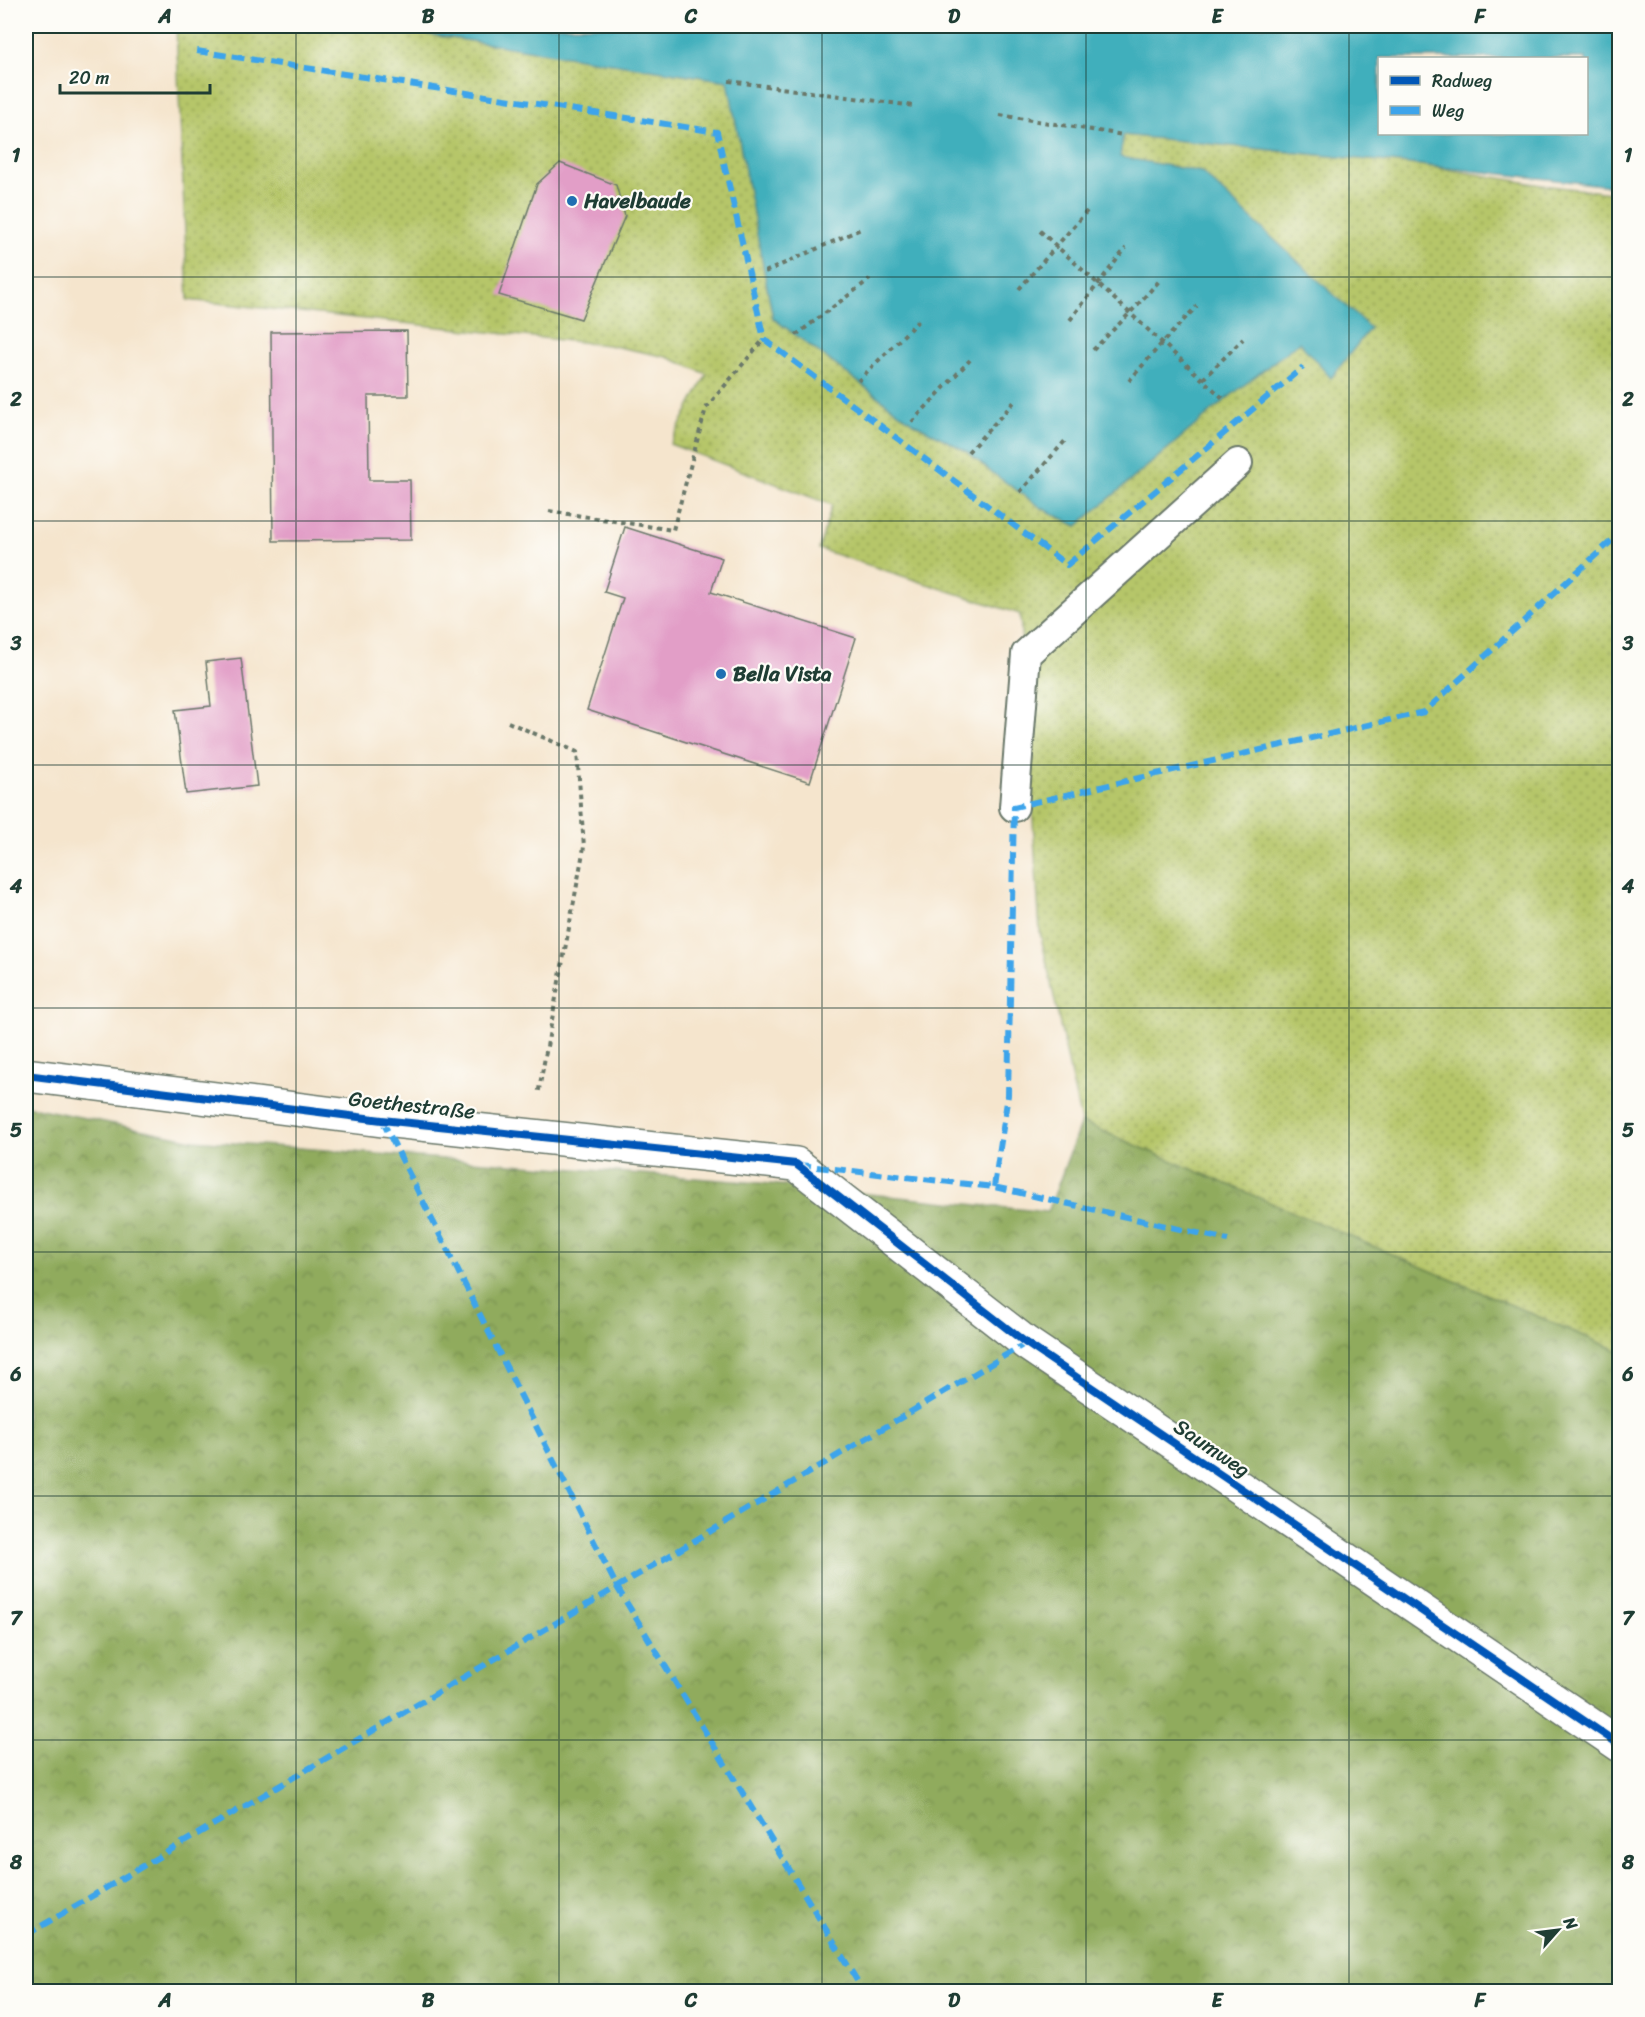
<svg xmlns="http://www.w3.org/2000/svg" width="1645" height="2017" viewBox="0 0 1645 2017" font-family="Sriracha,sans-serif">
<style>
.grass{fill:url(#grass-dots);stroke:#6a824e;stroke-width:1.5}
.forest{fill:url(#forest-crowns);stroke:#587448;stroke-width:1.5}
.water{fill:#40afbc;stroke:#307678;stroke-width:1.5;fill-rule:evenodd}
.building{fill:#e29ec7}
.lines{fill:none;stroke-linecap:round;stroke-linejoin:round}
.service-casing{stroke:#6a786a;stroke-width:32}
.minor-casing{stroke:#6a786a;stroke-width:36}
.path{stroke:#6a786a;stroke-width:4;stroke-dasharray:4.5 4.5;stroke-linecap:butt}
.service{stroke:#fff;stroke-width:28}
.minor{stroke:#fff;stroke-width:33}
.quiet{stroke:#3da4eb;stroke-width:6;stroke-dasharray:12 6;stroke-linecap:butt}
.cycleway-casing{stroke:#fdfcf7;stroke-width:11}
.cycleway{stroke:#0057b8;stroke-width:8}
.grid{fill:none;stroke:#1f3d34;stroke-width:1.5;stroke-opacity:0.55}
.poi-dot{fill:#1f6fb2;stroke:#fdfcf7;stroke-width:2}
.labels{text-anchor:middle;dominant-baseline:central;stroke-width:4.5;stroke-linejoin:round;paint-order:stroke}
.poi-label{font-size:21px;font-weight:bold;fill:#1f3d34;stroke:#fdfcf7;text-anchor:start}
.street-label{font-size:21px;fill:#1f3d34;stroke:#fdfcf7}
.neatline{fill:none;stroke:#1f3d34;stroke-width:2}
.grid-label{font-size:20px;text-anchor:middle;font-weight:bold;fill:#1f3d34}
</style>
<defs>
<pattern id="grass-dots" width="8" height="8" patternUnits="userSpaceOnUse" patternTransform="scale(1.5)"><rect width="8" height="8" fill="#b6c669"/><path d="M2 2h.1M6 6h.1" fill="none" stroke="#93a257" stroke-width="1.8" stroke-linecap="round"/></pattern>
<pattern id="forest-crowns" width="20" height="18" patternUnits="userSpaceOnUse" patternTransform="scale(1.5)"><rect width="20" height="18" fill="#90ab5d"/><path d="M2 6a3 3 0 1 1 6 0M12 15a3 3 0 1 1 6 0" fill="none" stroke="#758c4e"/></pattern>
</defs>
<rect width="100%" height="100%" fill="#fdfcf7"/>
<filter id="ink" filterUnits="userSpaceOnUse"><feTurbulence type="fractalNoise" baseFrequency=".0167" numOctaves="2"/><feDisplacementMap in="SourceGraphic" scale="12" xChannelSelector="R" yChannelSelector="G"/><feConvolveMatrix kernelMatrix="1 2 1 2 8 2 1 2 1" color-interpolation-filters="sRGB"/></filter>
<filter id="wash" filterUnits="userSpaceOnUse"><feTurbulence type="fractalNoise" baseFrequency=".008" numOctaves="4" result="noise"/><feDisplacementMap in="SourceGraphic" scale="24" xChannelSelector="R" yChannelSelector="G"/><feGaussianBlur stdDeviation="1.35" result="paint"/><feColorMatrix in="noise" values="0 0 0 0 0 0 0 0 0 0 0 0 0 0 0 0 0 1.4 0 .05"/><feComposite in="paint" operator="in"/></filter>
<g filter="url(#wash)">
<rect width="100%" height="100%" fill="#f5e5cd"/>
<!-- grass -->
<path class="grass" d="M176,26h198l355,55 44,237 139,104 56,30 22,19 52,37 35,18 148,-126 74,-58 -98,-170 -81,-15 3,-22 297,30 122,20 77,9v1157l-538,-229 -41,-190 -20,-318 -201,-65 13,-44 -162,-61 37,-70 -40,-17 -59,-12 -420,-45z"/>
<!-- forest -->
<path class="forest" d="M26,1106l167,34 567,43 288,29 33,-90 538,229v640h-1593z"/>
<!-- water -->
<path class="water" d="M374,26h1245v161l-199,-22 -297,-30 -3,22 81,15 169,156 -39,50 -32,-36 -74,58 -148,126 -35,-18 -52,-37 -22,-19 -56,-30 -139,-104 -45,-237zM1380,58h206v76h-206z"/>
<g id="blocks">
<!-- building -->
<path class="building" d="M560,163l56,22 9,31 -44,103 -82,-24 38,-111z
M407,331l1,65h-40l1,84h41l1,60 -138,1 -2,-209z
M625,527l97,31 -11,34 145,46 -46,144 -223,-72 36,-112 -19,-6z
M241,658l16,128 -71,8 -11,-84 36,-4 -5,-44z"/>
</g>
</g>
<g filter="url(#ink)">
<use href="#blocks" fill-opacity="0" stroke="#6a786a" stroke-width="1.5"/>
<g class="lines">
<!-- service casing -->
<g class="service-casing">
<path id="service" d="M1014,807l12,-153 212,-191"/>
</g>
<!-- minor casing -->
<g class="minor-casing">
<path id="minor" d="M26,1075l356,45 414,44 230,179 594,402"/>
</g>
<!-- path -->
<path class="path" d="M729,81l185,25
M1000,115l123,20
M1040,231l185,169
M765,272l96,-43
M1019,289l68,-78
M1070,320l56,-72
M796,335l74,-56
M1093,350l37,-37 30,-33
M1203,379l40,-40
M858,381l61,-61
M1129,381l34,-39 34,-36
M912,422l58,-62
M968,452l48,-52
M1020,492l45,-51
M549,511l124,19 33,-122 58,-69
M508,722l69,30 7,95 -46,248"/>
<!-- service -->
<use href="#service" class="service"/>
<!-- minor -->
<use href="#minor" class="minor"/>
<!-- quiet -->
<path class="quiet" d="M197,51l520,81 47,207 303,226 236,-198
M382,1120l235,467 247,405
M799,1165l195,22 234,53
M994,1187l14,-92 6,-288 410,-95 196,-179
M26,1935l591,-348 409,-244"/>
<!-- cycleway casing -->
<g class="cycleway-casing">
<path id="cycleway" d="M26,1075l356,45 414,44 230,179 594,402"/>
</g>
<!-- cycleway -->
<use href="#cycleway" class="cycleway"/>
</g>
</g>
<!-- grid -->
<path class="grid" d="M296,26v1966M559,26v1966M822,26v1966M1086,26v1966M1349,26v1966M26,277h1594M26,521h1594M26,765h1594M26,1008h1594M26,1252h1594M26,1496h1594M26,1740h1594"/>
<!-- markers -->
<g class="poi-dot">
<circle cx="572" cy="201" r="6"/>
<circle cx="721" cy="674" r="6"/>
</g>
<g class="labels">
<!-- poi labels -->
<g class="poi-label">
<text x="584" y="201">Havelbaude</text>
<text x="733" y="674">Bella Vista</text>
</g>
<!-- street labels -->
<g class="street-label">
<text transform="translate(412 1105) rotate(6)">Goethestraße</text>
<text transform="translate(1212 1448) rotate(34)">Saumweg</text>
</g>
</g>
<!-- margin -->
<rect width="1645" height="2017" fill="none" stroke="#fdfcf7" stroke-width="66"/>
<!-- legend -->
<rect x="1378" y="57" width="210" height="78" fill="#fdfcf7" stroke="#a4b0a9" stroke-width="1.5"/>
<rect x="1390" y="76" width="30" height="9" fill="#0057b8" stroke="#a4b0a9" stroke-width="1.5"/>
<text x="1432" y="87" font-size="18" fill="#1f3d34">Radweg</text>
<rect x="1390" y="106" width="30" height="9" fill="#3da4eb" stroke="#a4b0a9" stroke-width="1.5"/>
<text x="1432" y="117" font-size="18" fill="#1f3d34">Weg</text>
<!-- north arrow -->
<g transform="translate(1558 1930) rotate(62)" stroke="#fdfcf7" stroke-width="4.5" paint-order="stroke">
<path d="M0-4.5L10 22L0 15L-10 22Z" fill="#1f3d34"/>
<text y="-9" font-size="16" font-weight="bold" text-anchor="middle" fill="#1f3d34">N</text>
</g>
<!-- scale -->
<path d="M60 84v9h150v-9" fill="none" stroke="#1f3d34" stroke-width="3"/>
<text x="69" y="84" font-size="18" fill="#1f3d34" stroke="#fdfcf7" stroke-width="4.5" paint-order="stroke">20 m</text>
<rect x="33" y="33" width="1579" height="1951" class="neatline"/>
<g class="grid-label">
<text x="165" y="23">A</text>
<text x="428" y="23">B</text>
<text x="691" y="23">C</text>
<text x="954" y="23">D</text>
<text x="1217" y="23">E</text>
<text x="1480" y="23">F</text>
<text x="16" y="162">1</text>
<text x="1628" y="162">1</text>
<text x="16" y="406">2</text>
<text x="1628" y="406">2</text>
<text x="16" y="650">3</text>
<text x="1628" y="650">3</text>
<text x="16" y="893">4</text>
<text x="1628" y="893">4</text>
<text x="16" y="1137">5</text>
<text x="1628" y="1137">5</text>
<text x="16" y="1381">6</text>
<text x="1628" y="1381">6</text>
<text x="16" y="1625">7</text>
<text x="1628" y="1625">7</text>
<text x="16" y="1869">8</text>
<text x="1628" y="1869">8</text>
<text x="165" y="2007">A</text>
<text x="428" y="2007">B</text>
<text x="691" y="2007">C</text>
<text x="954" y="2007">D</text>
<text x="1217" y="2007">E</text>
<text x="1480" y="2007">F</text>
</g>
</svg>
